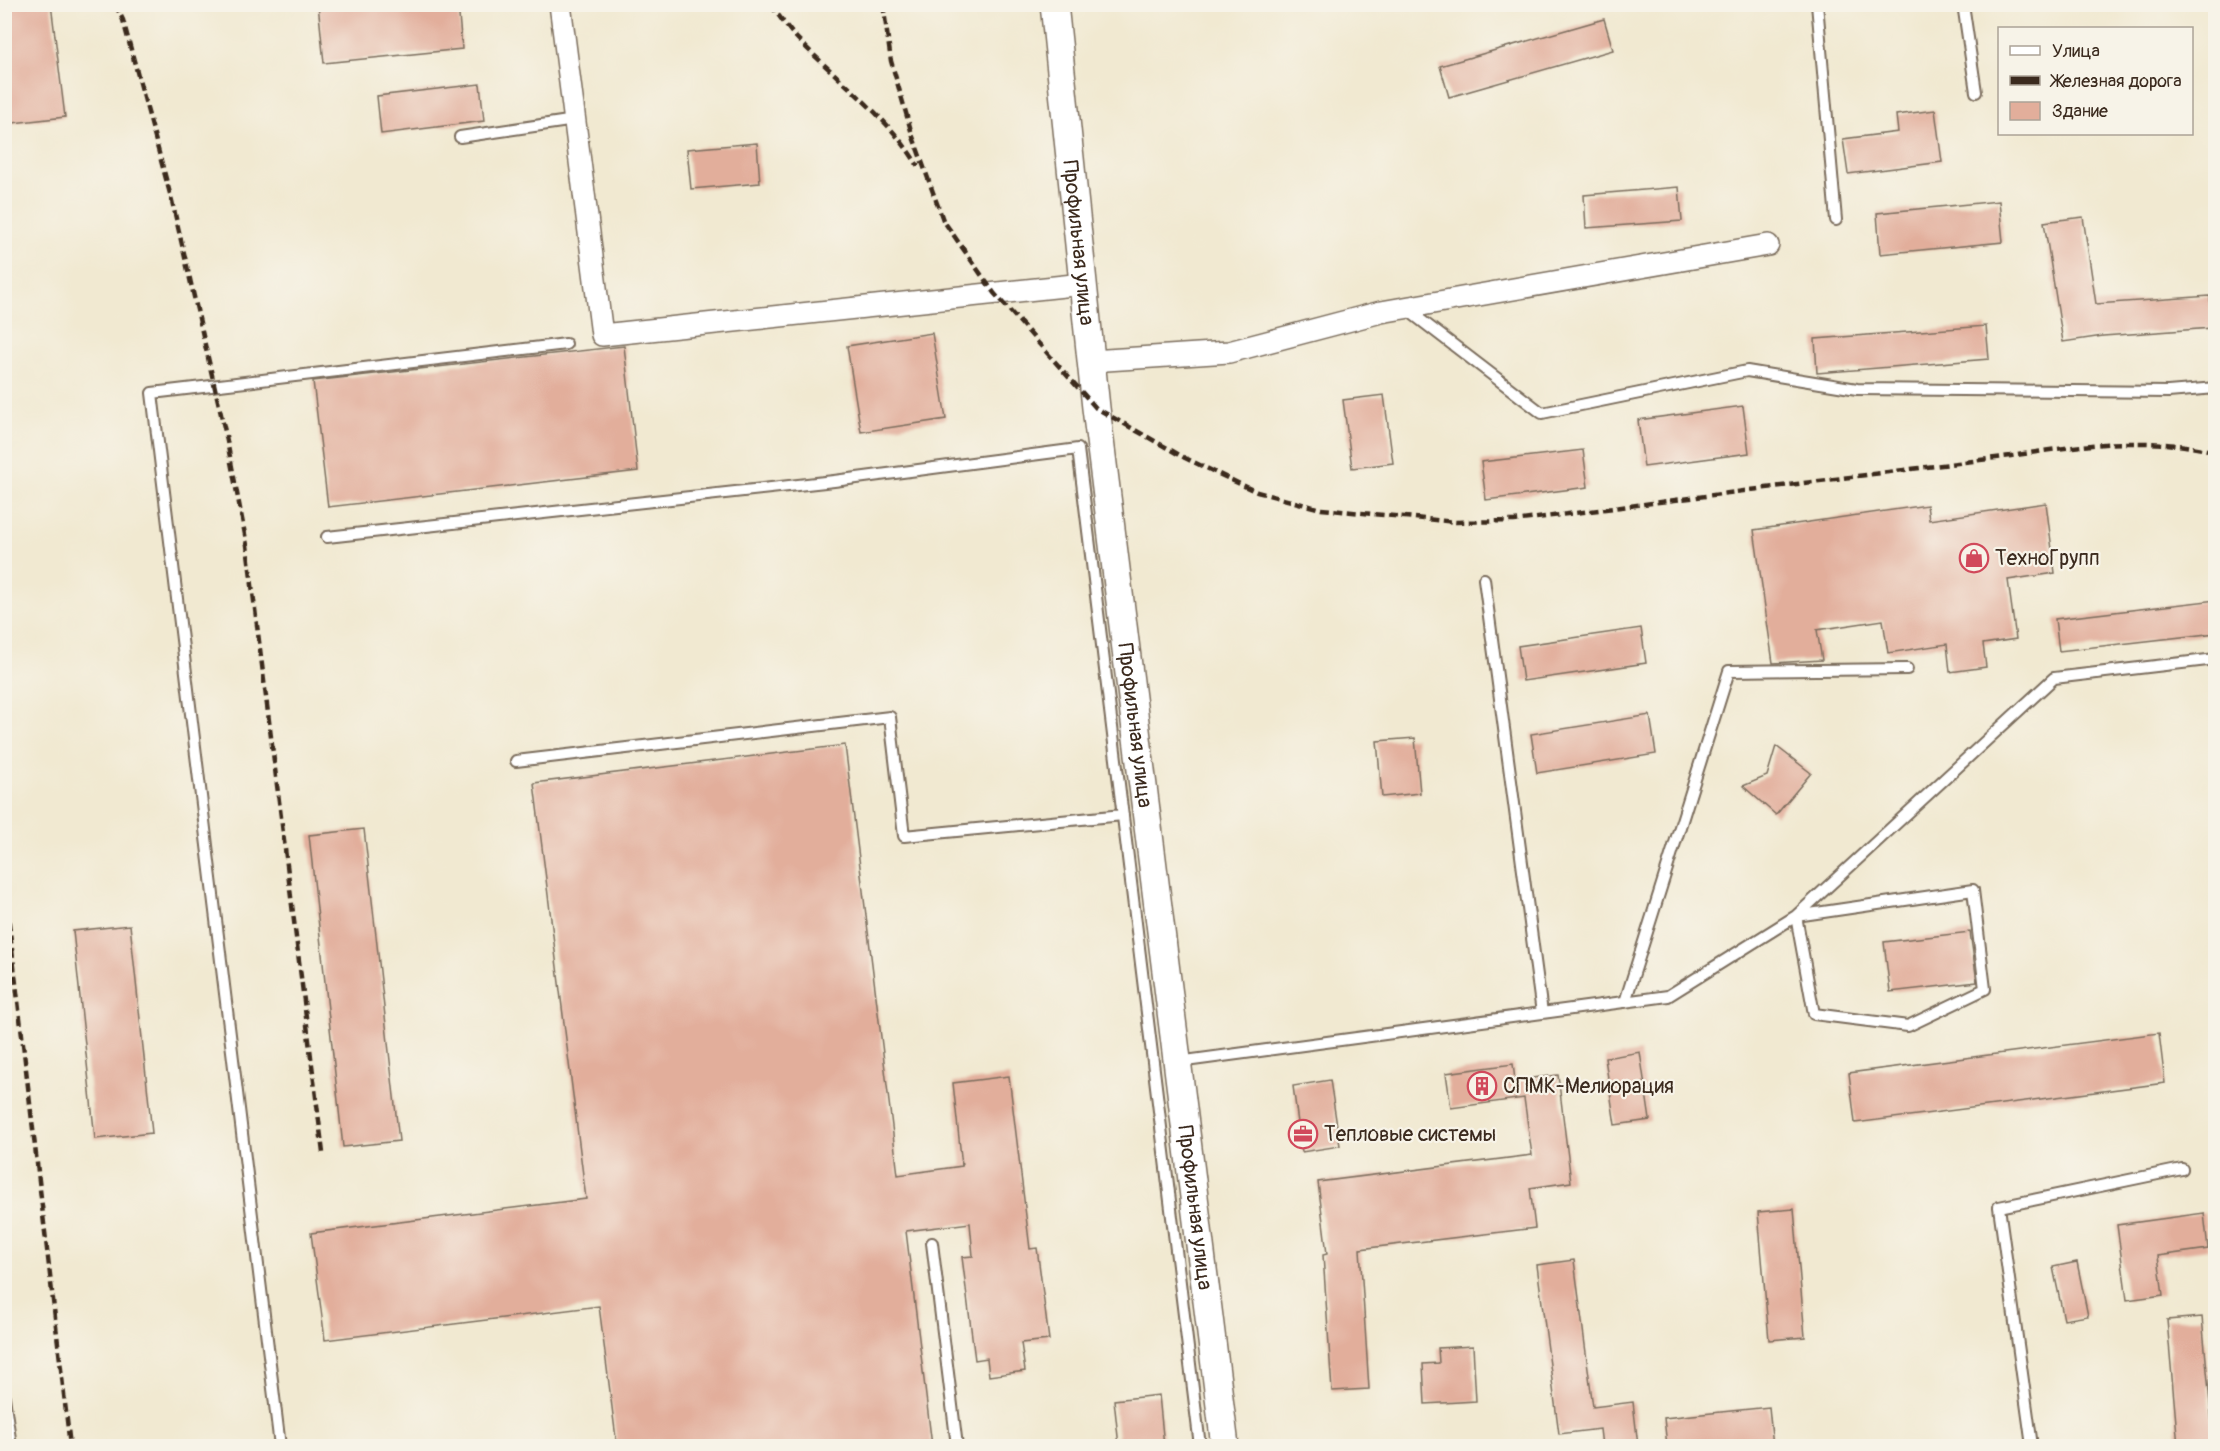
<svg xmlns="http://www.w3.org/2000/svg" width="2220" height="1451" viewBox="0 0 2220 1451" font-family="Pangolin,sans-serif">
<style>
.building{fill:#e2ae9b}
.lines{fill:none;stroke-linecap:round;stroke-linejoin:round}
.service-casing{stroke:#7b6d5d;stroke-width:14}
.minor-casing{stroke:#7b6d5d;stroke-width:24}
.tertiary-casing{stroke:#7b6d5d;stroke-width:30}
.service{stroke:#fff;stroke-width:10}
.minor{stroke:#fff;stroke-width:21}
.tertiary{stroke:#fff;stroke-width:27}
.rail{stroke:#3b2a1e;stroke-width:4.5;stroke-dasharray:9 4.5;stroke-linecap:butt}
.labels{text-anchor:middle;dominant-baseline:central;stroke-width:4.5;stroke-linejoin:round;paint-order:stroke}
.street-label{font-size:21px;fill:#3b2a1e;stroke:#f7f3e8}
.poi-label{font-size:21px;fill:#3b2a1e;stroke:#f7f3e8;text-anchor:start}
</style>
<rect width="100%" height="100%" fill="#f7f3e8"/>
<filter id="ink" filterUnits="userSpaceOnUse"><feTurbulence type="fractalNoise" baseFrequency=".0167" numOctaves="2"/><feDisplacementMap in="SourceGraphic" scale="12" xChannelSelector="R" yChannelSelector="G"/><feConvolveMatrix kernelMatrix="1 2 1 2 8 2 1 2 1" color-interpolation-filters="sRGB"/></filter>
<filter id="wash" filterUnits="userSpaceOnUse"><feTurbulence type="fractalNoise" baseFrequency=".008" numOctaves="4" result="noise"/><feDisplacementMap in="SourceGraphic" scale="24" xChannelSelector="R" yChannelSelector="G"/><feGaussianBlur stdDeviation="1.35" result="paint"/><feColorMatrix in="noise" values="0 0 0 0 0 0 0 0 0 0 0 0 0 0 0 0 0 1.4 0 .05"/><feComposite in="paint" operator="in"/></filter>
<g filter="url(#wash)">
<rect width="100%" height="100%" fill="#f1e9d1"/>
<g id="blocks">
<!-- building -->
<path class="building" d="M4,4h47l14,113 -61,7z
M318,4h140l4,45 -138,14z
M1604,19l9,31 -164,47 -9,-31z
M480,84l4,37 -103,13 -4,-38z
M1935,110l7,52 -94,12 -5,-35 55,-7 -2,-17z
M757,143l3,40 -69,6 -4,-40z
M1679,187l3,34 -96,7 -2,-33z
M1999,201l4,41 -123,12 -3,-41z
M2083,217l13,87 114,-8 2,32 -109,8 -40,6 -19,-120z
M1986,326l3,33 -172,14 -2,-34z
M932,333l14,86 -85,13 -14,-86z
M624,346l14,125 -310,36 -15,-126z
M1384,395l9,68 -41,5 -9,-68z
M1743,406l6,47 -105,14 -6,-47z
M1583,450l5,37 -102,13 -5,-38z
M2046,503l9,70 -47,7 8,59 -33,5 3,23 -36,5 -3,-28 -59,9 -5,-33 -66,10 5,30 -49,3 -19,-133 173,-25 2,15z
M2216,600v33l-157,18 -4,-32z
M1641,628l5,35 -123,18 -5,-35z
M1650,715l6,39 -119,19 -6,-39z
M1415,738l5,55 -38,4 -5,-56z
M845,745l53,430 64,-9 -9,-83 56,-7 21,173 7,-1 12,92 -28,3 4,28 -36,5 -2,-18 -12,2 -13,-103 11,-1 -3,-33 -64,8 26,215h-315l-18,-140 -274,34 -14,-107 275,-34 -52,-416z
M1776,746l35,27 -35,42 -33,-29 24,-10z
M364,829l35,312 -56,6 -34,-312z
M130,925l22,208 -57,6 -22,-208z
M1970,932l7,50 -87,10 -6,-50z
M2159,1033l6,50 -310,40 -6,-50z
M1640,1052l10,68 -35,5 -10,-67z
M1513,1064l2,16 43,-5 13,107 -41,6 5,40 -175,21 9,140 -37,2 -9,-136 4,-1 -9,-72 214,-27 -8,-57 -73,10 -5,-35z
M1330,1080l10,66 -38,6 -9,-66z
M1794,1209l11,128 -36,3 -11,-128z
M2204,1213l4,36 -50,7 5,39 -36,5 -10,-75z
M1574,1260l19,147 40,-5 5,44h-36l-2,-17 -41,5 -22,-169z
M2077,1262l11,54 -24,4 -11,-53z
M2202,1317l12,129h-36l-11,-126z
M1473,1346l3,55 -51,3 -2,-40 16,-1 -1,-15z
M1159,1395l5,51h-45l-5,-46z
M1769,1407l4,39h-106l-3,-28z"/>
</g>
</g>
<g filter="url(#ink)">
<use href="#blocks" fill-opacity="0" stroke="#7b6d5d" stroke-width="1.5"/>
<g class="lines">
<!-- service casing -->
<g class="service-casing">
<path id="service" d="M1817,4l19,216
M1963,4l13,88
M460,137l115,-17
M1405,308l137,105 205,-42 110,18 311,3 48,-4
M327,537l507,-56 244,-32 122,997
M1484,579l58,434
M516,761l374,-44 14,119 219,-21
M1973,890l12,99 -77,37 -94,-12 -18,-98z
M1625,1002l104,-331 178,-2
M1178,1062l490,-66 128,-80 258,-238 162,-19
M932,1243l25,203
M4,1397l7,49
M280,1446l-128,-1053 414,-49
M2032,1446l-33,-239 183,-38"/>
</g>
<!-- minor casing -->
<g class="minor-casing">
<path id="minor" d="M560,4l42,331 481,-51
M1091,361l138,-9 152,-40 387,-67"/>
</g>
<!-- tertiary casing -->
<g class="tertiary-casing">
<g id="tertiary">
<path id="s1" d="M1054,4l42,404 129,1038"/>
</g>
</g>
<!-- service -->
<use href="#service" class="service"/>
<!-- minor -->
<use href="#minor" class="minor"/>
<!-- tertiary -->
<use href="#tertiary" class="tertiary"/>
<!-- rail -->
<path class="rail" d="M115,4l8,16 49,181 54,235 21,109 76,608
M770,4c8,10 15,21 23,30 41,44 94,80 125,132
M883,4l8,57 21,73 31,86 51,73 102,115 89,50 72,34 64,17 135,13 58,-1 497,-65c68,-11 136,-21 205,-4
M4,881l66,565"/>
</g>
</g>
<!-- icons -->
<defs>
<g id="shop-ring" transform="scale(1.5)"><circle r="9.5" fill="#f7f3e8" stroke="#d1495b" stroke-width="1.5"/><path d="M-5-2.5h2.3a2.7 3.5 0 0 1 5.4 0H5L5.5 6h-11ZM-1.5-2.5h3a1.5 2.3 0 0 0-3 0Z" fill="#d1495b"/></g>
<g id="building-ring" transform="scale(1.5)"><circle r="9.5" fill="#f7f3e8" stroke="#d1495b" stroke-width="1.5"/><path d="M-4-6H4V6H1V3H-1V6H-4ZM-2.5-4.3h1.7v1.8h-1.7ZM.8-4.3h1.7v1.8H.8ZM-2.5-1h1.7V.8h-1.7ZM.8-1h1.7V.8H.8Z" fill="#d1495b"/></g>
<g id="office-ring" transform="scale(1.5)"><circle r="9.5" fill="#f7f3e8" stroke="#d1495b" stroke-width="1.5"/><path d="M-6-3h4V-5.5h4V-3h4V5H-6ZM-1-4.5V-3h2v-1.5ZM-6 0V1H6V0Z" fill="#d1495b"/></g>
</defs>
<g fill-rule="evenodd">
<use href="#shop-ring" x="1974" y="558"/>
<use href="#building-ring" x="1482" y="1086"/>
<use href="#office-ring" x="1303" y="1134"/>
</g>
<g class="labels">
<!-- street labels -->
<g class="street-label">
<text stroke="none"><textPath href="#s1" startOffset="240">Профильная улица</textPath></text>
<text stroke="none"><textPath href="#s1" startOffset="726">Профильная улица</textPath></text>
<text stroke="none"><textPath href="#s1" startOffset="1212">Профильная улица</textPath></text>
</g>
<!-- poi labels -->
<g class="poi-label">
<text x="1995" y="558">ТехноГрупп</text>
<text x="1503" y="1086">СПМК-Мелиорация</text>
<text x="1324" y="1134">Тепловые системы</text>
</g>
</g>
<!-- margin -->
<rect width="2220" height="1451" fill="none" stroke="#f7f3e8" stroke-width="24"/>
<!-- legend -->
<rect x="1998" y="27" width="195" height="108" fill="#f7f3e8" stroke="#aca397" stroke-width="1.5"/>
<rect x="2010" y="46" width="30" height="9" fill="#ffffff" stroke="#aca397" stroke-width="1.5"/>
<text x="2052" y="57" font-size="18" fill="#3b2a1e">Улица</text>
<rect x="2010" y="76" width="30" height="9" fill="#3b2a1e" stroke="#aca397" stroke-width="1.5"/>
<text x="2052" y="87" font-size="18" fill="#3b2a1e">Железная дорога</text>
<rect x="2010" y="102" width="30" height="18" fill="#e2ae9b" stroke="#aca397" stroke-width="1.5"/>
<text x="2052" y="117" font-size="18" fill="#3b2a1e">Здание</text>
</svg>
